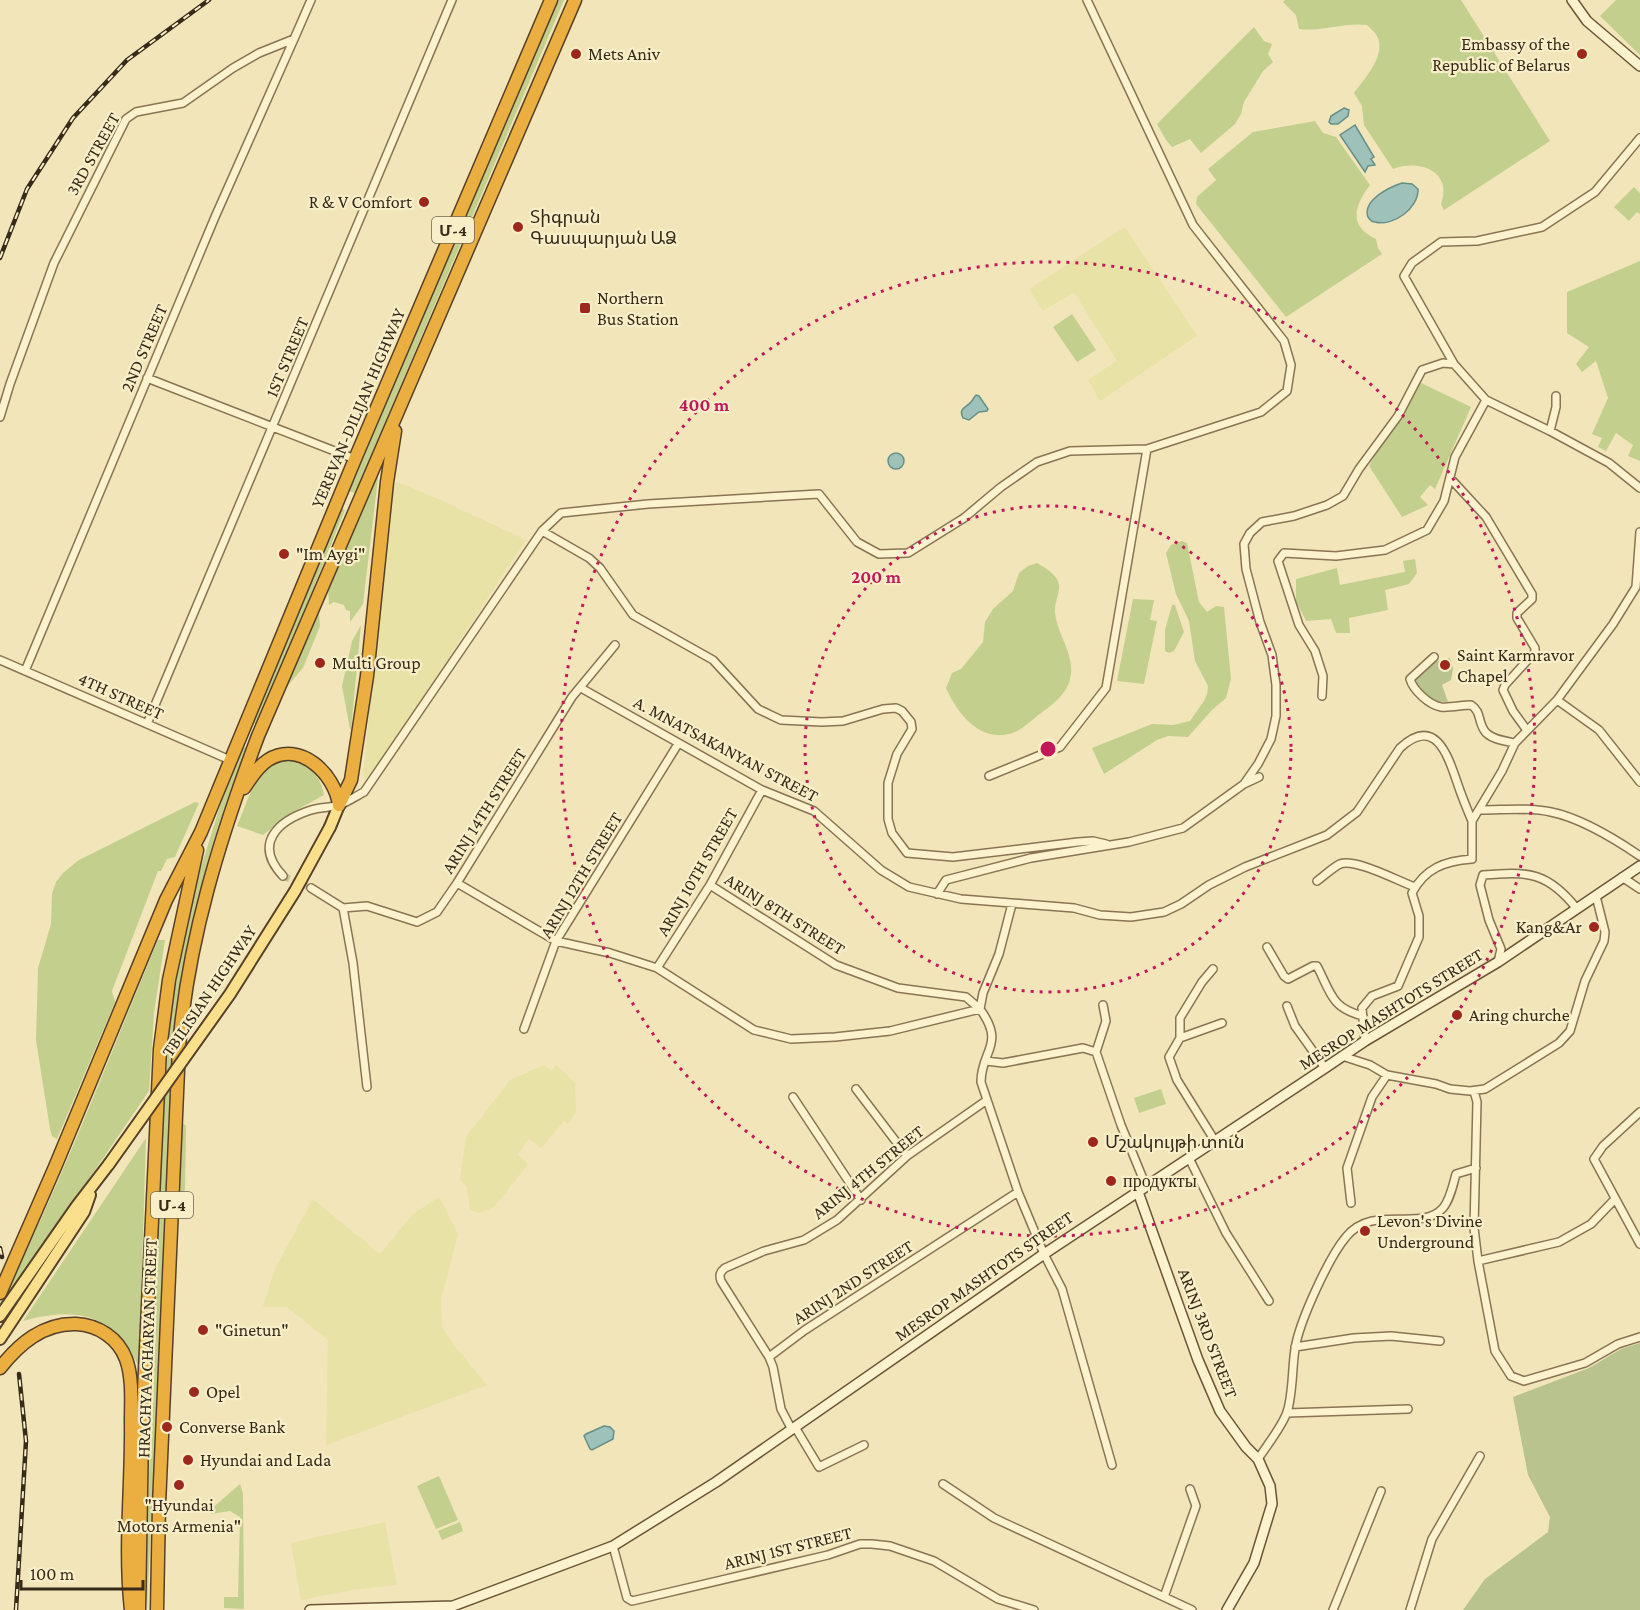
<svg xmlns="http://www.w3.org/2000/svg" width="1640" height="1610" viewBox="0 0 1640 1610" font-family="'Crimson Pro','Noto Sans Armenian',serif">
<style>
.farmland{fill:#e8e2a6}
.green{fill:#c3d08d}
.cemetery{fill:#b8c38d}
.water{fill:#9ec1ba;stroke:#668f88;stroke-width:1.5}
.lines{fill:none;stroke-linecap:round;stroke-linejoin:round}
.street-tunnel{stroke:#ccc099;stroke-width:7;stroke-dasharray:7 3.5;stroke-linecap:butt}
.street-casing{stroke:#897453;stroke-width:10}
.secondary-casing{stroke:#6b5536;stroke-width:12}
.primary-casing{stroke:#564128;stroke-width:14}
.highway-casing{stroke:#564128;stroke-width:15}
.street{stroke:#fcf2cd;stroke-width:7}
.secondary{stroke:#fcf2cd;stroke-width:9}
.primary{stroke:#fae08c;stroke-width:10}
.highway{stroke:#ebae40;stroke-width:12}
.rail-casing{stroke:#372a19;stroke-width:4.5}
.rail{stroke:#f8efc9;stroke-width:2;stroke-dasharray:7;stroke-linecap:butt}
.primary-bridge-casing{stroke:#564128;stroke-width:14;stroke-linecap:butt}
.primary-bridge{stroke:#fae08c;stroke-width:10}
.ring{fill:none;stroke:#c2185b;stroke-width:3;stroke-dasharray:3 6}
.poi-dot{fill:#9d271d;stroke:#f8efc9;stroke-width:2}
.labels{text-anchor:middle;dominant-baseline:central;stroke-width:4.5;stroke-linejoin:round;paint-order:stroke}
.shield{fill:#f8efc9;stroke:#71654e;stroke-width:1.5}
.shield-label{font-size:16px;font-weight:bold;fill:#372a19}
.poi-label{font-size:18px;fill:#372a19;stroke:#f8efc9;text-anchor:start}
.street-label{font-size:18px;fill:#372a19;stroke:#f8efc9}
.centre{fill:#c2185b;stroke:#f8efc9;stroke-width:3}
.ring-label{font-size:18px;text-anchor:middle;font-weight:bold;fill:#c2185b;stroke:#f8efc9;stroke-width:4.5;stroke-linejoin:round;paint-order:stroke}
</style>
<rect width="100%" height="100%" fill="#f1e5b9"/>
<!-- farmland -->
<path class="farmland" d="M1125,227l72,109 -97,65 -12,-21 29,-19 -43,-69 -31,19 -14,-22z
M397,482l37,15 92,43 -155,236 -5,3 -3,-1 28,-293z
M544,1065l7,6 5,-6 19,18 1,30 -8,11 -4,-3 -23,27 -12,-9 -12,15 11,10 -33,42 -15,7 -10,-3 -3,-23 -7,-8 6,-42 44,-57z
M439,1197l19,37 -17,65 1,27 8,14 37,45 -161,60 2,-105 -41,-33h-24l12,-38 38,-70 67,55 33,-40z
M385,1522l12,63 -46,5 -50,10 -10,-57z"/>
<!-- green -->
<path class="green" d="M558,0h6l-209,493 -6,-2z
M1285,0h176l89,141 -106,69 -3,-6c12,-33 -22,-45 -48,-35l-29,-44 -2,-19 -8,-13c10,-14 33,-38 23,-57 -2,-4 -7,-8 -10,-11 -23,-3 -45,7 -68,4l-3,-14 -13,-13z
M1616,0h24v55l-40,-39z
M1254,27l10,14 8,3 -4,10 5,8 -10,9 -19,31 -3,12 -6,10 -34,29 -11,-14 -18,8 -6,-7 -9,-16z
M1315,121l8,12 13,4 34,48c-16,21 -22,41 6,54l2,9 4,6 -96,63 -90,-113 1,-7 19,-17 -8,-11 45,-37z
M1634,187l6,6v21l-3,-2 -8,9 -15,-14z
M1640,261v200l-12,-5 5,-11 -17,-12 -10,18 -8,-4 4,-9 -10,-4 16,-36 -12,-37 -14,11 -6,-8 13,-17 -22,-14v-41z
M1072,314l24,36 -19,12 -24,-35z
M1417,381l54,26 -36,82 -5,-4 -10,12 8,8 -26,12 -33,-51z
M379,469l-16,135 -13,18v-11l-4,-1 -2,-5 -10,-3 -5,3 -1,-20z
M341,508l4,2 -87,215 -5,-2z
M1182,541l5,2 12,59 8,10 9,-6 8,1 7,72 -5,19 -14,12 -24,27 -20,-1 -11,4 -53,34 -12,-26 60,-24 21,1 17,-4 14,-20 3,-7 1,-8 -13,-25 -6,-40 -13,-27 -10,-41 5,-8z
M1415,559l2,14 -8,11 -24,6 3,20 -39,8 1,15h-14l-5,-14 -25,2 -10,-20v-22l41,-11 3,17 65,-13 -2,-11z
M1037,563c7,4 21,12 22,22 1,9 -5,18 -4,27 2,22 18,39 16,62 -2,18 -16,29 -30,39 -8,6 -17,15 -26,19 -33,13 -57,-17 -69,-44l6,-15 9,-4 22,-27 2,-20 8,-13 20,-18 6,-18 9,-7z
M1133,599l21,1 -4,20 7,1 -13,63 -27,-3z
M318,603l2,23 -17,42 -20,23z
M1172,605h3l9,27 -10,19 -5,2 -4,-2v-21z
M361,625l-10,104h-1l-8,-43 10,-45z
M245,747l2,3c-37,85 -58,175 -72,266l-28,594 -2,-32 16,-416 9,-146 16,-88 13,-54 21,-68 22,-57z
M285,761c21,0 36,14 39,34l-33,18 -28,22 -26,-9c11,-24 18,-61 48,-65z
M195,802l4,1 -24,54 -8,2 -6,12h-3l-46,120 3,11 -58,137 -5,-3 -2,-7 -14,-89 2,-72 13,-44 1,-30 4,-12 7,-9 16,-13z
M158,940h7l-11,73 -5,78 -149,218v-6c61,-117 107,-242 158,-363z
M1161,1089l5,15 -27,9 -5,-15z
M182,1122l4,4 -1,63 -9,26z
M146,1138l-7,229c-25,-53 -61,-61 -116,-46z
M439,1476l19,44 -22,9 -19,-43z
M240,1484l3,9 1,116 -20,-1v-11h14l2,-80 -10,-6 -19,3 -1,-4z
M460,1522l3,9 -21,9 -4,-9z"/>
<!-- cemetery -->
<path class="cemetery" d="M1450,658l3,11 -2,11 -9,5 6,17c-22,-1 -23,-7 -36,-23l19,-16z
M1640,1343v267h-177l22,-31 63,-47 2,-15 -22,-42 -15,-78 76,-29 32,-19z"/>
<!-- water -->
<path class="water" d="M1344,108l5,2 -1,6 -10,8h-7l-2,-2 2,-6z
M1355,125l19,32 -3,2 4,6 -7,1 -3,6 -25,-37z
M1402,183l10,1 6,5c1,19 -25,38 -43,33 -3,0 -5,-2 -7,-5 -6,-17 22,-30 34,-34z
M976,395l3,1 9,13 -1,2 -8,1 -10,8 -6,-2c-5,-10 3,-10 8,-16 2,-2 3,-5 5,-7z
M888 461a8 8 0 1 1 16 0a8 8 0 1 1-16 0Z
M604,1426l6,1 4,4 -1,8 -21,11 -2,-1 -6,-13 2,-2z"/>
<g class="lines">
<!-- street-tunnel -->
<path class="street-tunnel" d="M283,876l28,12"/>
<!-- street casing -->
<g class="street-casing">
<path id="street" d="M1087,0l106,225 91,116 7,24 -4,26 -26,21 -114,37
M147,378l208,81
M1486,400l-32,-36 -50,-88 8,-13 29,-21 36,-1 65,-14 53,-35 45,-54
M0,417l10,-33 44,-121 72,-144 10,-7 47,-9 50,-35 26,-15 35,-14 17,-39
M1550,431l6,-24v-11
M1450,478l36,39 46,77v5l-15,14v5l18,30v4l-30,33 -2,5 10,21 13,18
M542,531l47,27 11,10 33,47 80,45 45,49 23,11 41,2 21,-1 40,-12 13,-1 6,3 9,11 1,7 -15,25 -9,29v36l4,14 15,20 46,4 125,-15 15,-1 13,3
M1434,657l-24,22c3,11 19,26 31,28 9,1 21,-2 30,-2 10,6 7,16 13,25 5,9 21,11 31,13
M0,660l230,100
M25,671l190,-454 79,-178
M581,688l181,102 52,21 67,59 28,17 52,12 113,9 26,7 31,2 33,-5 17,-8 28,-19 36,-18 82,-32 30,-23 43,-64c36,-33 48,8 58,37 4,12 9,24 14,36
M1322,696l1,-20 -8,-25 -16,-26 -21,-64 6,-8 52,3 49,-6 42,-20 17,-29 11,-44 31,-57 64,31 59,32 31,25
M1557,700l42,30 41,52
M147,724l305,-724
M1244,784l14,-20 13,-25 5,-23v-31l-4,-30 -12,-33 -14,-53 -2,-25 6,-11 12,-11 32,-6 33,-11 16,-9 16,-27 39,-53 24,-46 21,-7 11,1
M1480,810c24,0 48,-3 71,2 30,6 64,27 89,44
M283,876c-30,-32 -6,-55 28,-66 9,-3 19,-2 28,-5 9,-3 17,-9 25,-13l178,-261 19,-18 87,-9 171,-10 38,48 22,12 29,-1 56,-35 37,-31 36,-25 33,-11 77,-2 -41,239 -46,59 -71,29
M1622,877l18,12
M1317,881c7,-5 15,-13 23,-17 15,-6 58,17 75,23
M457,883l99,58 54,12 47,15 97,62 37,9 44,-2 55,-6 90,-22c26,36 1,41 1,73l37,110 26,62 18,35 50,176
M710,885l126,80 62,23 68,9 14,12
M311,888l32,20 10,55 14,124
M937,894l9,-14 85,-22 98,-16 54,-14 61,-44 15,-7
M343,908l24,-2 50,16 20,-10 20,-29 115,-186 43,-52
M1267,947l17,29 4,3 25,-13h4c14,27 14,42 46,50
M1498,962l3,-13 -12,-29 -9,-35 3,-10c45,-4 65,-3 94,34
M657,968l53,-83 52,-95
M1213,969l-11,13 -22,36v20l-11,19 8,23 38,61
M1287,1006l8,20 30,42
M980,1009l3,-16 16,-39 13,-50
M524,1029l32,-88 122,-197
M1180,1038l42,-15
M1365,1041l-3,-33 10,-12 26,-10 21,-49v-21l-7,-23c13,-25 33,-32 60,-34v-38l30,-50 13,-28 42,-43 56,-76 23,-37 4,-55
M1096,1052l10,-31 -3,-16
M1342,1056l28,9 17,10 49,9 14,5 20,2 15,-2 74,-46 11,-12 15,-50 19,-40 1,-9 -9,-36
M986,1061l17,2 80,-15 13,4 25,73 25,61
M856,1089l51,67
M1474,1091l3,11 -3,126 4,33 17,90 16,25 13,5 61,-18 33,-19 22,-7
M793,1097l68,103
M1640,1112l-37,34 -9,13 46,85
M1189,1158l37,75 43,68
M1351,1203l-4,-35 25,-71 15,-22
M1478,1261l81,-19 32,-18 24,-25
M1295,1347l59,-9 37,-2 49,5
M769,1357l-48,-76c-2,-6 -1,-9 4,-13l39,-17 40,-11 33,-20 70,-64 80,-56
M1287,1413l121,-4
M795,1427l24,40 45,-22
M792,1430l-11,-21 -8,-42 -4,-10 36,-27 213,-138
M1258,1459c8,-12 25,-34 29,-47 6,-17 5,-45 8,-63 4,-27 34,-92 51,-112 27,-34 75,-4 97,-29 7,-8 10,-23 13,-34l20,-6
M943,1484l51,34 198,92
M613,1546l14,52 5,3 196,-46 32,-11h12l18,2 44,15 64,38 36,11
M1164,1597l32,-91 -6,-17
M1333,1610l48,-119
M1410,1610l22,-71 48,-83"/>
</g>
<!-- secondary casing -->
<g class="secondary-casing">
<path id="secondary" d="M1572,0l15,21 53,45
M1138,1192l60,168 22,51 26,36 12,12 12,27 2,18 -18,59 -27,47
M310,1610l143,-4 160,-60 103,-64 328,-228 281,-186 40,-27 133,-79 142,-96"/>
</g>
<!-- primary casing -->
<g class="primary-casing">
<path id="primary" d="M330,827l9,-22
M0,1316l76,-109 33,-43
M0,1339l84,-127 6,-17"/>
</g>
<!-- highway casing -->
<g class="highway-casing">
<path id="highway" d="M244,788c7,-10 13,-21 24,-28 32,-20 67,14 71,45
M339,805l12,-25 16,-104 20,-194 8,-51
M0,1293l55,-126 111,-267 35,-68 154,-373 196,-459
M0,1368c19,-24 43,-45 76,-44 22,1 42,14 50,35 7,19 5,43 5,63 1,63 -7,125 0,188
M139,1610l3,-177 18,-384 9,-69 28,-130
M157,1610l2,-105 20,-458c9,-107 41,-210 79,-311l317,-736"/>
</g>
<!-- street -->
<use href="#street" class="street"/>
<!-- secondary -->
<use href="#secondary" class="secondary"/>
<!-- primary -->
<use href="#primary" class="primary"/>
<!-- highway -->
<use href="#highway" class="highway"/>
<!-- rail casing -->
<g class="rail-casing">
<path id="rail" d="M0,258l27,-69 46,-71 54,-58 82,-60
M0,1248l2,9
M16,1610l10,-169 -7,-67"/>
</g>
<!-- rail -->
<use href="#rail" class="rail"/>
<!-- primary-bridge casing -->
<g class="primary-bridge-casing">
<path id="primary-bridge" d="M109,1164l121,-170 65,-103 35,-64"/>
</g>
<!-- primary-bridge -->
<use href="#primary-bridge" class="primary-bridge"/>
</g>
<!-- distance rings -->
<g class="ring">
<circle cx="1048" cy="749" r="243"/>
<circle cx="1048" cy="749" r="487"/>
</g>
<!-- markers -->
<g class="poi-dot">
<circle cx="576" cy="54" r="6"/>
<circle cx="1582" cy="54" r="6"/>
<circle cx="424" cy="202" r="6"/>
<circle cx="518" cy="227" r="6"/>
<rect x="579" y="302" width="12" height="12" rx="3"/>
<circle cx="284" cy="554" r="6"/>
<circle cx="320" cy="663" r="6"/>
<circle cx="1445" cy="665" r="6"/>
<circle cx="1594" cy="927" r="6"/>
<circle cx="1457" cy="1015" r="6"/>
<circle cx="1093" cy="1142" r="6"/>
<circle cx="1111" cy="1181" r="6"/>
<circle cx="1365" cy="1231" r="6"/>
<circle cx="203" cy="1330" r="6"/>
<circle cx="194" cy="1392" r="6"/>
<circle cx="167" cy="1427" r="6"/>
<circle cx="188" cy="1460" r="6"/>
<circle cx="179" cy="1485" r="6"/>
</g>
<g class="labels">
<!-- shield labels -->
<g class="shield">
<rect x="432" y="217" width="42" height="26" rx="4.5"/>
<rect x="151" y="1192" width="42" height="26" rx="4.5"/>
</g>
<g class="shield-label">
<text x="453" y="230">Մ-4</text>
<text x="172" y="1205">Մ-4</text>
</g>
<!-- poi labels -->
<g class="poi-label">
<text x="1570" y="44" text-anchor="end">Embassy of the<tspan x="1570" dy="21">Republic of Belarus</tspan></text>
<text x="588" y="54">Mets Aniv</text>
<text x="412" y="202" text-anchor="end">R &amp; V Comfort</text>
<text x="530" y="217">Տիգրան<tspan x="530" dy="21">Գասպարյան ԱՁ</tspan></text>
<text x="597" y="298">Northern<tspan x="597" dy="21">Bus Station</tspan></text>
<text x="296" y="554">"Im Aygi"</text>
<text x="1457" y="655">Saint Karmravor<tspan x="1457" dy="21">Chapel</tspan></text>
<text x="332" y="663">Multi Group</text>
<text x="1582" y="927" text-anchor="end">Kang&amp;Ar</text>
<text x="1469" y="1015">Aring churche</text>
<text x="1105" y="1142">Մշակույթի տուն</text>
<text x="1123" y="1181">продукты</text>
<text x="1377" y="1221">Levon's Divine<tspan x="1377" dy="21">Underground</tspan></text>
<text x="215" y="1330">"Ginetun"</text>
<text x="206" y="1392">Opel</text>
<text x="179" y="1427">Converse Bank</text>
<text x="200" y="1460">Hyundai and Lada</text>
<text x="179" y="1505" text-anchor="middle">"Hyundai<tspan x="179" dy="21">Motors Armenia"</tspan></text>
</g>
<!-- street labels -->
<g class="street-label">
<text transform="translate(93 154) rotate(-61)">3RD STREET</text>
<text transform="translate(144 348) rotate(-67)">2ND STREET</text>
<text transform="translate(287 357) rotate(-67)">1ST STREET</text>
<text transform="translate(358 408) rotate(-67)">YEREVAN-DILIJAN HIGHWAY</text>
<text transform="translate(121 696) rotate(24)">4TH STREET</text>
<text transform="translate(726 749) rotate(28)">A. MNATSAKANYAN STREET</text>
<text transform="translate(484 811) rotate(-58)">ARINJ 14TH STREET</text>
<text transform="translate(697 872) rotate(-60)">ARINJ 10TH STREET</text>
<text transform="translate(581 875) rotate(-59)">ARINJ 12TH STREET</text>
<text transform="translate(785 914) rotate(32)">ARINJ 8TH STREET</text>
<text transform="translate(209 991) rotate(-56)">TBILISIAN HIGHWAY</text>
<text transform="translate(1391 1009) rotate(-32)">MESROP MASHTOTS STREET</text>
<text transform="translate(868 1172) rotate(-39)">ARINJ 4TH STREET</text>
<text transform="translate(984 1276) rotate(-35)">MESROP MASHTOTS STREET</text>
<text transform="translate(853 1282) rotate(-33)">ARINJ 2ND STREET</text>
<text transform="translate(1208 1333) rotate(69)">ARINJ 3RD STREET</text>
<text transform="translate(147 1348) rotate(-88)">HRACHYA ACHARYAN STREET</text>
<text transform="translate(788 1548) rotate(-14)">ARINJ 1ST STREET</text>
</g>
</g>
<circle cx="1048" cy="749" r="9" class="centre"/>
<g class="ring-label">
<text x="704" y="411">400 m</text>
<text x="876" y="583">200 m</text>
</g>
<!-- scale -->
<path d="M21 1580v9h122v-9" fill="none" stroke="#372a19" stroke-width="3"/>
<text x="30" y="1580" font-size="18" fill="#372a19" stroke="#f8efc9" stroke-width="4.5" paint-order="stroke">100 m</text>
</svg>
